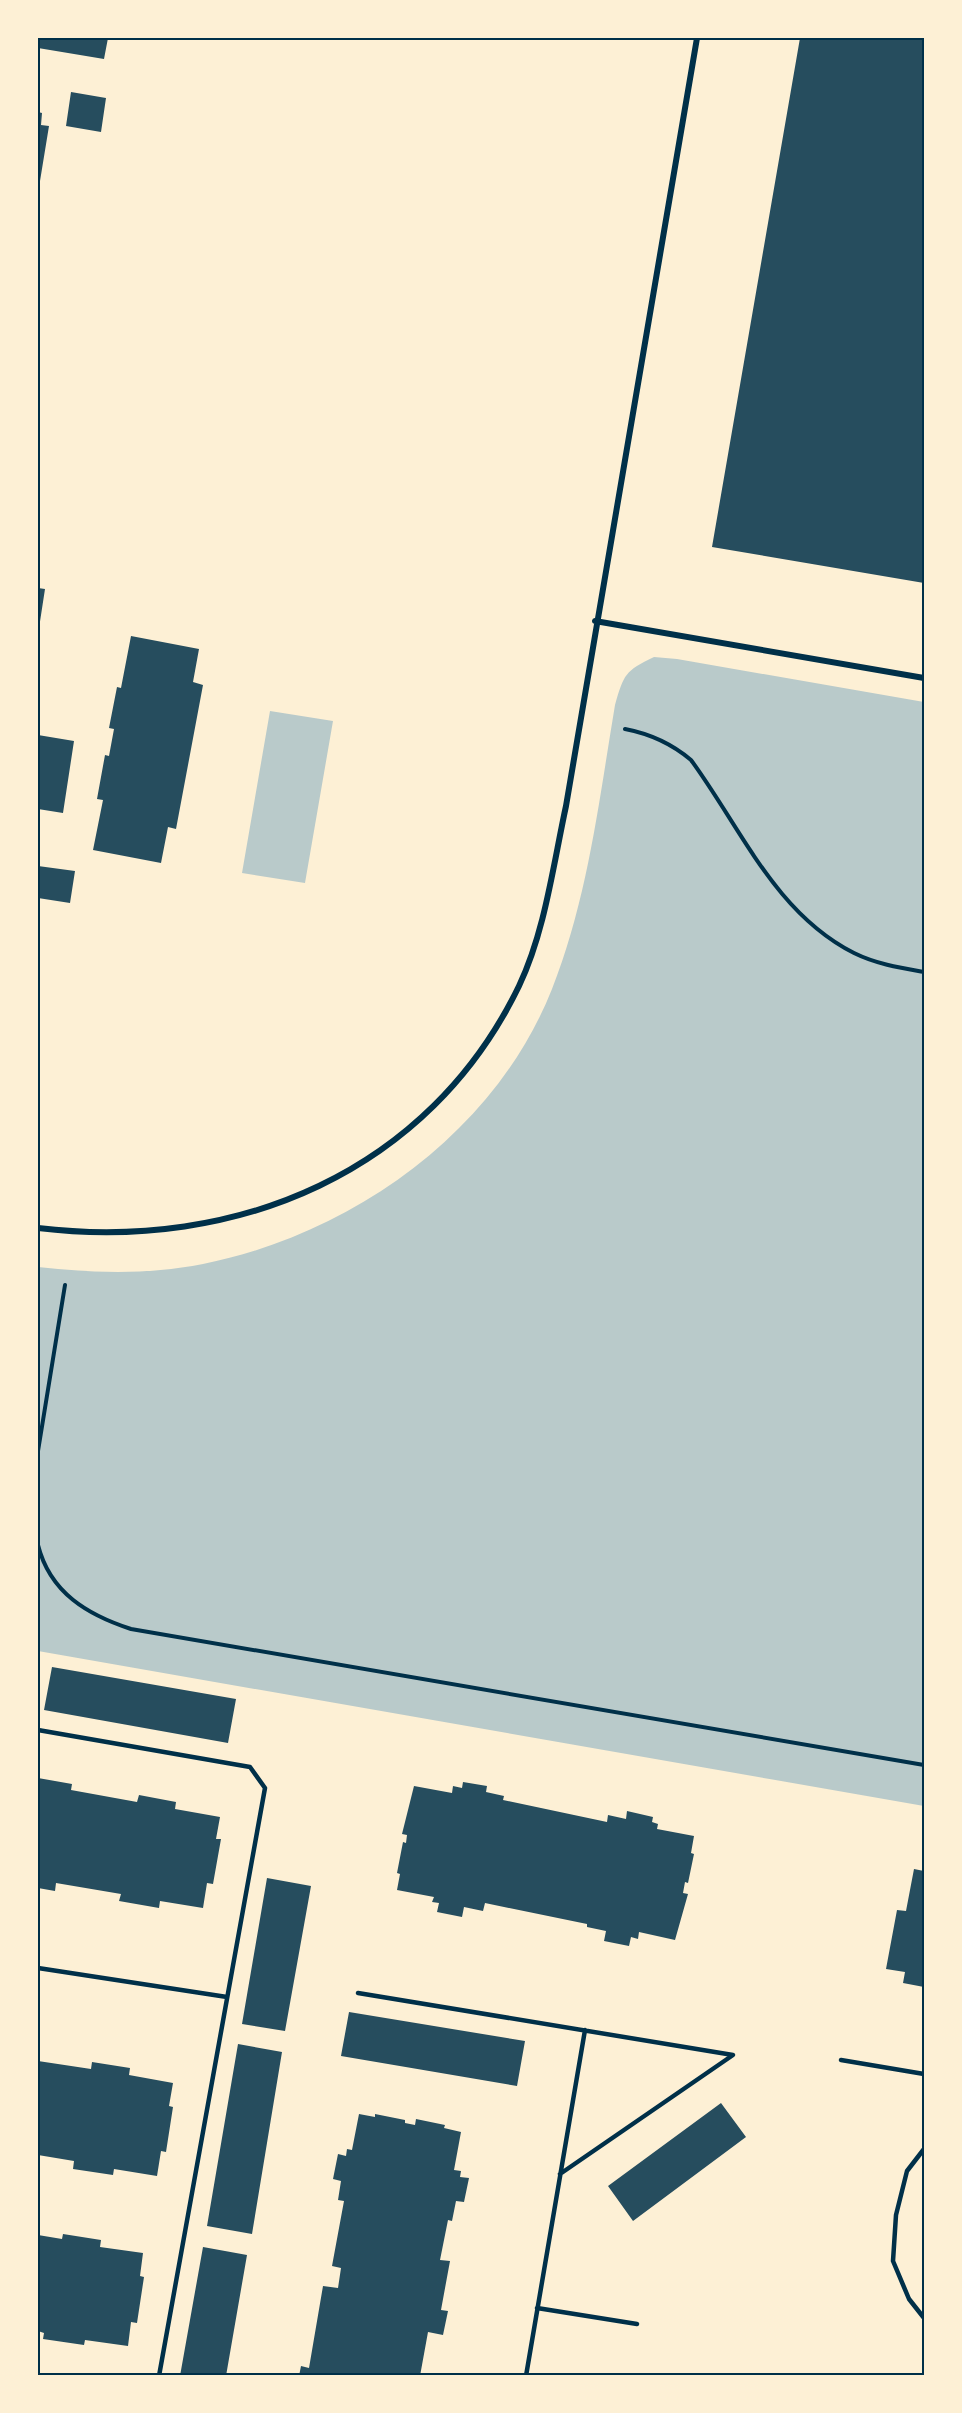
<svg xmlns="http://www.w3.org/2000/svg" width="962" height="2413" viewBox="0 0 962 2413" font-family="'Asap Condensed',sans-serif">
<style>
.green{fill:#b9caca}
.building{fill:#264d5e}
.lines{fill:none;stroke-linecap:round;stroke-linejoin:round}
.path{stroke:#003049;stroke-width:4}
.service{stroke:#003049;stroke-width:4.5}
.minor{stroke:#003049;stroke-width:6}
.neatline{fill:none;stroke:#003049;stroke-width:2}
</style>
<rect width="100%" height="100%" fill="#fdf0d5"/>
<!-- green -->
<path class="green" d="M654,657l23,2 247,43v1104l-886,-155v-384c55,6 110,8 165,-3 149,-30 292,-131 349,-275 36,-91 47,-189 63,-284 9,-31 10,-34 39,-48z
M270,711l63,10 -28,162 -63,-10z"/>
<!-- building -->
<path class="building" d="M38,38h70l-4,21 -66,-11z
M800,38h124v545l-212,-36z
M71,92l35,6 -5,34 -35,-6z
M38,112l4,1 -1,12 8,1 -9,55h-2z
M38,588l7,1 -6,39h-1z
M131,636l68,13 -6,33 10,3 -27,144 -8,-2 -7,36 -68,-13 10,-50 -6,-1 8,-44 4,1 5,-27 -5,-1 8,-41 4,1z
M38,735l36,6 -11,72 -25,-4z
M38,866l37,5 -5,32 -32,-5z
M52,1667l184,32 -8,44 -184,-33z
M38,1778l34,6 -1,6 66,12 2,-7 37,7 -1,7 45,8 -4,22h5l-8,45 -6,-1 -4,25 -43,-7 -1,7 -40,-7 2,-7 -65,-11 -1,8 -17,-3z
M463,1782l24,4 -1,6 18,4 -1,4 104,22 1,-7 18,4 1,-8 26,6 -1,5 6,2 -1,5 37,7 -3,17 3,1 -6,29 -3,-1 -2,11 5,1 -13,46 -36,-8 -1,7 -7,-2 -2,9 -25,-5 2,-10 -19,-4v-3l-102,-21 -2,8 -19,-4 -2,10 -25,-5 2,-9 -7,-1 2,-5 -37,-7 3,-16 -3,-1 6,-31 3,1 1,-8 -5,-1 12,-48 38,7 1,-7 9,2z
M914,1869l10,2v116l-21,-4 2,-11 -19,-3 11,-59 9,1z
M267,1878l44,8 -26,145 -43,-7z
M349,2012l176,29 -8,45 -176,-30z
M238,2044l44,8 -30,182 -45,-8z
M38,2061l53,8 1,-7 38,6 -1,7 44,8 -4,23 4,1 -7,45 -5,-1 -4,25 -43,-7 -1,6 -40,-6 1,-8 -36,-6z
M721,2103l25,34 -113,84 -25,-35z
M359,2114l16,3v-3l30,6v3l10,2 1,-6 29,6 -1,3 17,4 -7,38 7,1 -1,6 9,1 -5,24 -8,-1 -4,20 -4,-1 -8,40 10,1 -9,49 7,1 -5,24 -15,-3 -8,44h-121l2,-10 8,2 14,-82 15,2 3,-20 -9,-2 12,-65 -6,-1 3,-19 -8,-2 5,-25 8,2 1,-7 5,1z
M63,2234l38,6 -1,7 43,6 -3,23 4,1 -7,46 -6,-1 -3,24 -43,-6 -1,5 -41,-6 1,-6 -6,-2v-96l24,4z
M203,2247l44,8 -21,121h-46z"/>
<g class="lines">
<!-- path -->
<path class="path" d="M625,729c26,5 46,14 66,31 50,68 84,153 163,193 22,11 47,15 70,19
M38,1451l27,-166
M38,1545c12,48 50,70 93,84l793,136"/>
<!-- service -->
<path class="service" d="M38,1730l212,37 15,21 -106,588
M38,1968l189,29
M358,1993l375,62 -173,119
M841,2060l83,14
M924,2149l-17,22 -11,44 -3,46 16,38 15,19
M537,2308l100,16
M526,2376l59,-346"/>
<!-- minor -->
<path class="minor" d="M595,621l329,57
M38,1228c199,24 391,-56 481,-242 26,-55 34,-120 47,-180l131,-768"/>
</g>
<!-- border -->
<rect width="962" height="2413" fill="none" stroke="#fdf0d5" stroke-width="78"/>
<rect x="39" y="39" width="884" height="2335" class="neatline"/>
</svg>
